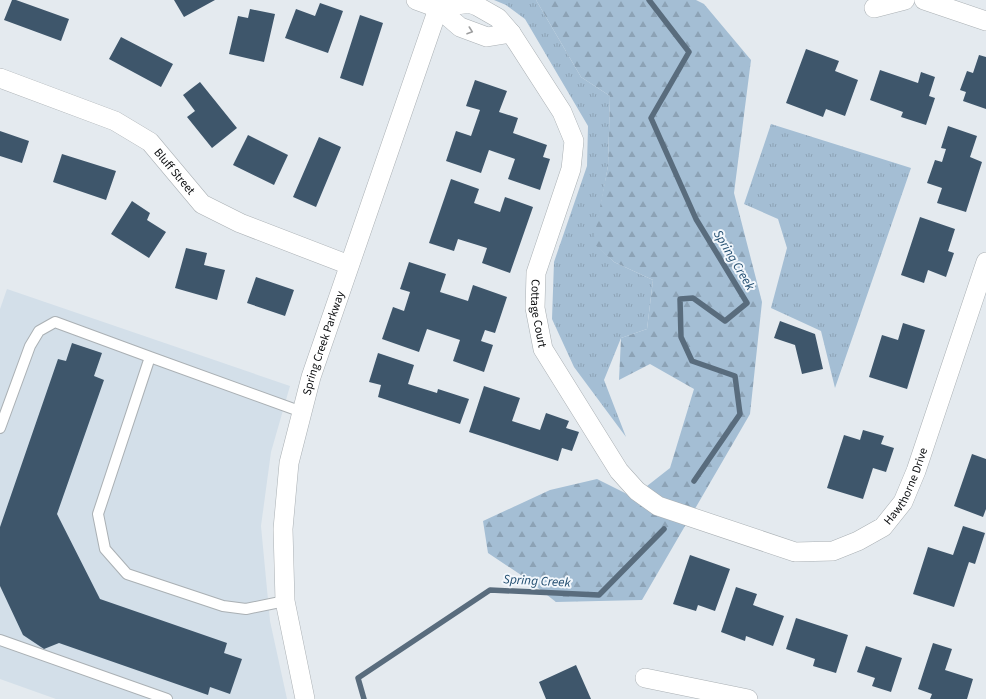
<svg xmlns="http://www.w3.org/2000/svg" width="986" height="699" viewBox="0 0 986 699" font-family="'Source Sans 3',sans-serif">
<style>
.built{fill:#d3dfe9}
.grass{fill:url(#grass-tufts)}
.forest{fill:url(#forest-firs)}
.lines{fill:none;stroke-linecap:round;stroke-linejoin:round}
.stream{stroke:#596c7d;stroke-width:5.5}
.building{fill:#3e566b}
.service-casing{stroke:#aab0b4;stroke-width:12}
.minor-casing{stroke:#aab0b4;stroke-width:20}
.service{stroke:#fff;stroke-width:10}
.minor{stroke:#fff;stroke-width:19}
.oneway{stroke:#9d9e9f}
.labels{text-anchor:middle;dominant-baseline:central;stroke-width:4;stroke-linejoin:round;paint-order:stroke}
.street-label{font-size:12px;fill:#0b0d0f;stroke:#f2f7fc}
.water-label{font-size:13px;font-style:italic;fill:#214d6f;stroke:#f2f7fc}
</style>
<defs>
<pattern id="grass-tufts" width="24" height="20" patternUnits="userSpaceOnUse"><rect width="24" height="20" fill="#a4bed4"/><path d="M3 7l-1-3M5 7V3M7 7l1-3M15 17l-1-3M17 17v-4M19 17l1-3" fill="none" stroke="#8ca2b5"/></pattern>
<pattern id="forest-firs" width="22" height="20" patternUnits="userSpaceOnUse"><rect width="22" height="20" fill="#a4bed4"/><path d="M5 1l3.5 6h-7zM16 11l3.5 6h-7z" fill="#8ca2b5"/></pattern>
</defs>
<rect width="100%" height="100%" fill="#e4eaef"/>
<!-- built -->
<path class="built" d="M7,289l283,97 -19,66 -10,74 9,95 17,78h-231l-56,-20v-370z"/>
<!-- grass -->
<path class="grass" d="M494,0h42l45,77 29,19 -2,70 -14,77 20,19 39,18 -6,49 -26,9 -17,42 22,57 -52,-70 -22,-48 2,-57 33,-96 1,-40 -63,-107 -19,-14z
M771,124l140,44 -76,220 -14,-57 -50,-23 16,-60 -9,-29 -34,-15z"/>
<!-- forest -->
<path class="forest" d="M536,0h160l8,4 47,56 -17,133 28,109 -12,112 -108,186 -86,2 -32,-25 -36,-24 -5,-32 67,-31 47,-11 36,18 37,-29 24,-79 -44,-25 -31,16 2,-42 26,-9 6,-49 -39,-18 -21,-19 15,-77 2,-70 -29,-19z"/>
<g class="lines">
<!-- stream -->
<path class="stream" d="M649,0l40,52 -38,66 45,101 51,84 -22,18 -32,-23 -13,1 1,38 11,24 43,15 5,38 -46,67
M364,699l-6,-21 132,-88 109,5 65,-66"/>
</g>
<!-- building -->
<path class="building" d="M12,0h4l53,19 -8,22 -57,-21z
M174,0h41l-31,17z
M320,3l23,8 -15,42 -43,-15 11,-29 19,7z
M250,9l25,5 -11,48 -35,-8 9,-38 10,2z
M360,15l23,8 -20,63 -23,-8z
M121,37l52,27 -12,23 -52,-28z
M806,49l33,12 -4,10 23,9 -13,36 -19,-7 -3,8 -37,-14z
M979,55l7,2v52l-23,-8 3,-9 -6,-2 7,-19 6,2z
M880,70l38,13 3,-11 14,5 -6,19 6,2 -9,27 -25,-8 2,-5 -33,-12z
M475,80l32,11 -8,21 19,6 -5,15 34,12 -4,12 7,2 -10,31 -32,-11 7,-20 -26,-9 -8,23 -35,-12 10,-30 15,5 9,-26 -14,-4z
M200,82l37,46 -25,20 -25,-31 8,-6 -12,-16z
M948,126l29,10 -7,21 12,5 -16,50 -29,-9 5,-15 -15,-5 8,-23 7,2 4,-13 -5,-1z
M0,131l29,10 -7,22 -22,-7z
M248,135l40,20 -14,30 -41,-20z
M319,137l22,10 -25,60 -23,-10z
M62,154l54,17 -10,29 -53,-18z
M451,179l28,10 -5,14 26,9 5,-15 28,10 -23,66 -28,-10 5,-15 -29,-9 -4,12 -25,-8z
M132,201l18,12 -3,7 19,12 -17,26 -38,-24z
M920,217l35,12 -7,22 6,2 -8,24 -18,-7 -4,13 -23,-8z
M186,248l21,5 -3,12 21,5 -8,30 -42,-12z
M409,262l37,12 -6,18 28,9 5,-16 34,12 -12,36 -10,-3 -4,11 12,4 -9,27 -31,-11 7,-21 -33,-11 -8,23 -37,-13 11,-32 11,4 6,-19 -10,-3z
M256,277l38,13 -9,26 -38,-13z
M780,321l35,13 8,35 -21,5 -7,-29 -21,-7z
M903,323l22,7 -18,59 -38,-12 13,-42 16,5z
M72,343l30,10 -8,23 10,4 -47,134 43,85 127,44 -3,10 18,6 -12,35 -20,-7 -2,8 -149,-52 -15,6 -21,-14 -23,-49v-59l58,-168 8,2z
M378,353l36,12 -6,19 29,9 1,-4 31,10 -9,25 -82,-27 3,-12 -12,-3z
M484,386l36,12 -8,23 28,9 6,-17 23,8 -3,7 13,4 -7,19 -10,-3 -4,13 -89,-29z
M863,430l21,6 -3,8 13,4 -8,24 -13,-4 -10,31 -36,-11 17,-53 16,5z
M972,454l14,5v50l-3,8 -29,-11z
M963,526l22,7 -10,31 -6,-2 -15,45 -41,-13 15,-47 25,8z
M690,555l40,14 -15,42 -17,-6 -2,6 -23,-7z
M736,587l21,7 -4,11 31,11 -11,30 -27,-10 -1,5 -24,-9z
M796,618l52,17 -12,38 -23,-7 2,-7 -29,-10z
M933,643l19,6 -7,21 28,9 -6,20h-37l2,-5 -14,-5z
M866,646l36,12 -11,34 -19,-6 3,-8 -18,-6z
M576,665l15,34h-45l-7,-17z"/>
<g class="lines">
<!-- service casing -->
<g class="service-casing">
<path id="service" d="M0,428l30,-82 9,-15 16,-9 95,35
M285,601l-39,8 -23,-3 -96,-32 -22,-25 -7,-35 52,-157 152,55
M0,640l167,59"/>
</g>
<!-- minor casing -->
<g class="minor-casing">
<g id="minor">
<path d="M416,0l22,8 22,19 27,10 24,-4"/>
<path d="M924,0l62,21"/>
<path id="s1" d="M438,8l31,-5 8,3 21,12 13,15 51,79 12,29 -3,28 -35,104 -1,35 8,41 76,122 18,20 21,15 137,46 38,-1 25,-10 25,-14 20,-25 13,-31 70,-209"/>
<path d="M874,8l31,-8"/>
<path id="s2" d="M0,78l115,43 35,21 52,62 38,19 109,42"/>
<path d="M645,678l103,21"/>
<path id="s3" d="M305,699l-20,-98 -2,-72 6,-66 22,-86 130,-377"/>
</g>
</g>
<!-- service -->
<use href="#service" class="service"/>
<!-- minor -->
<use href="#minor" class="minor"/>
</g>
<!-- one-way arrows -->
<defs><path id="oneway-chevron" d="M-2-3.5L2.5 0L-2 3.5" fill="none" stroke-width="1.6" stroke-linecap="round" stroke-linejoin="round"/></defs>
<use class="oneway" href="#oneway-chevron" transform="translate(470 31) rotate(19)"/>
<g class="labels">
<!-- street labels -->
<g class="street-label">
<text stroke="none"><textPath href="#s2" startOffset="202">Bluff Street</textPath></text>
<text stroke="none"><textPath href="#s1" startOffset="388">Cottage Court</textPath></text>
<text stroke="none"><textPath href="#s3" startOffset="363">Spring Creek Parkway</textPath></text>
<text stroke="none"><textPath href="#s1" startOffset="906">Hawthorne Drive</textPath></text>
</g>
<!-- water labels -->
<g class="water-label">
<text transform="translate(734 260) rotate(59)">Spring Creek</text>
<text transform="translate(537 581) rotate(3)">Spring Creek</text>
</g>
</g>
</svg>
